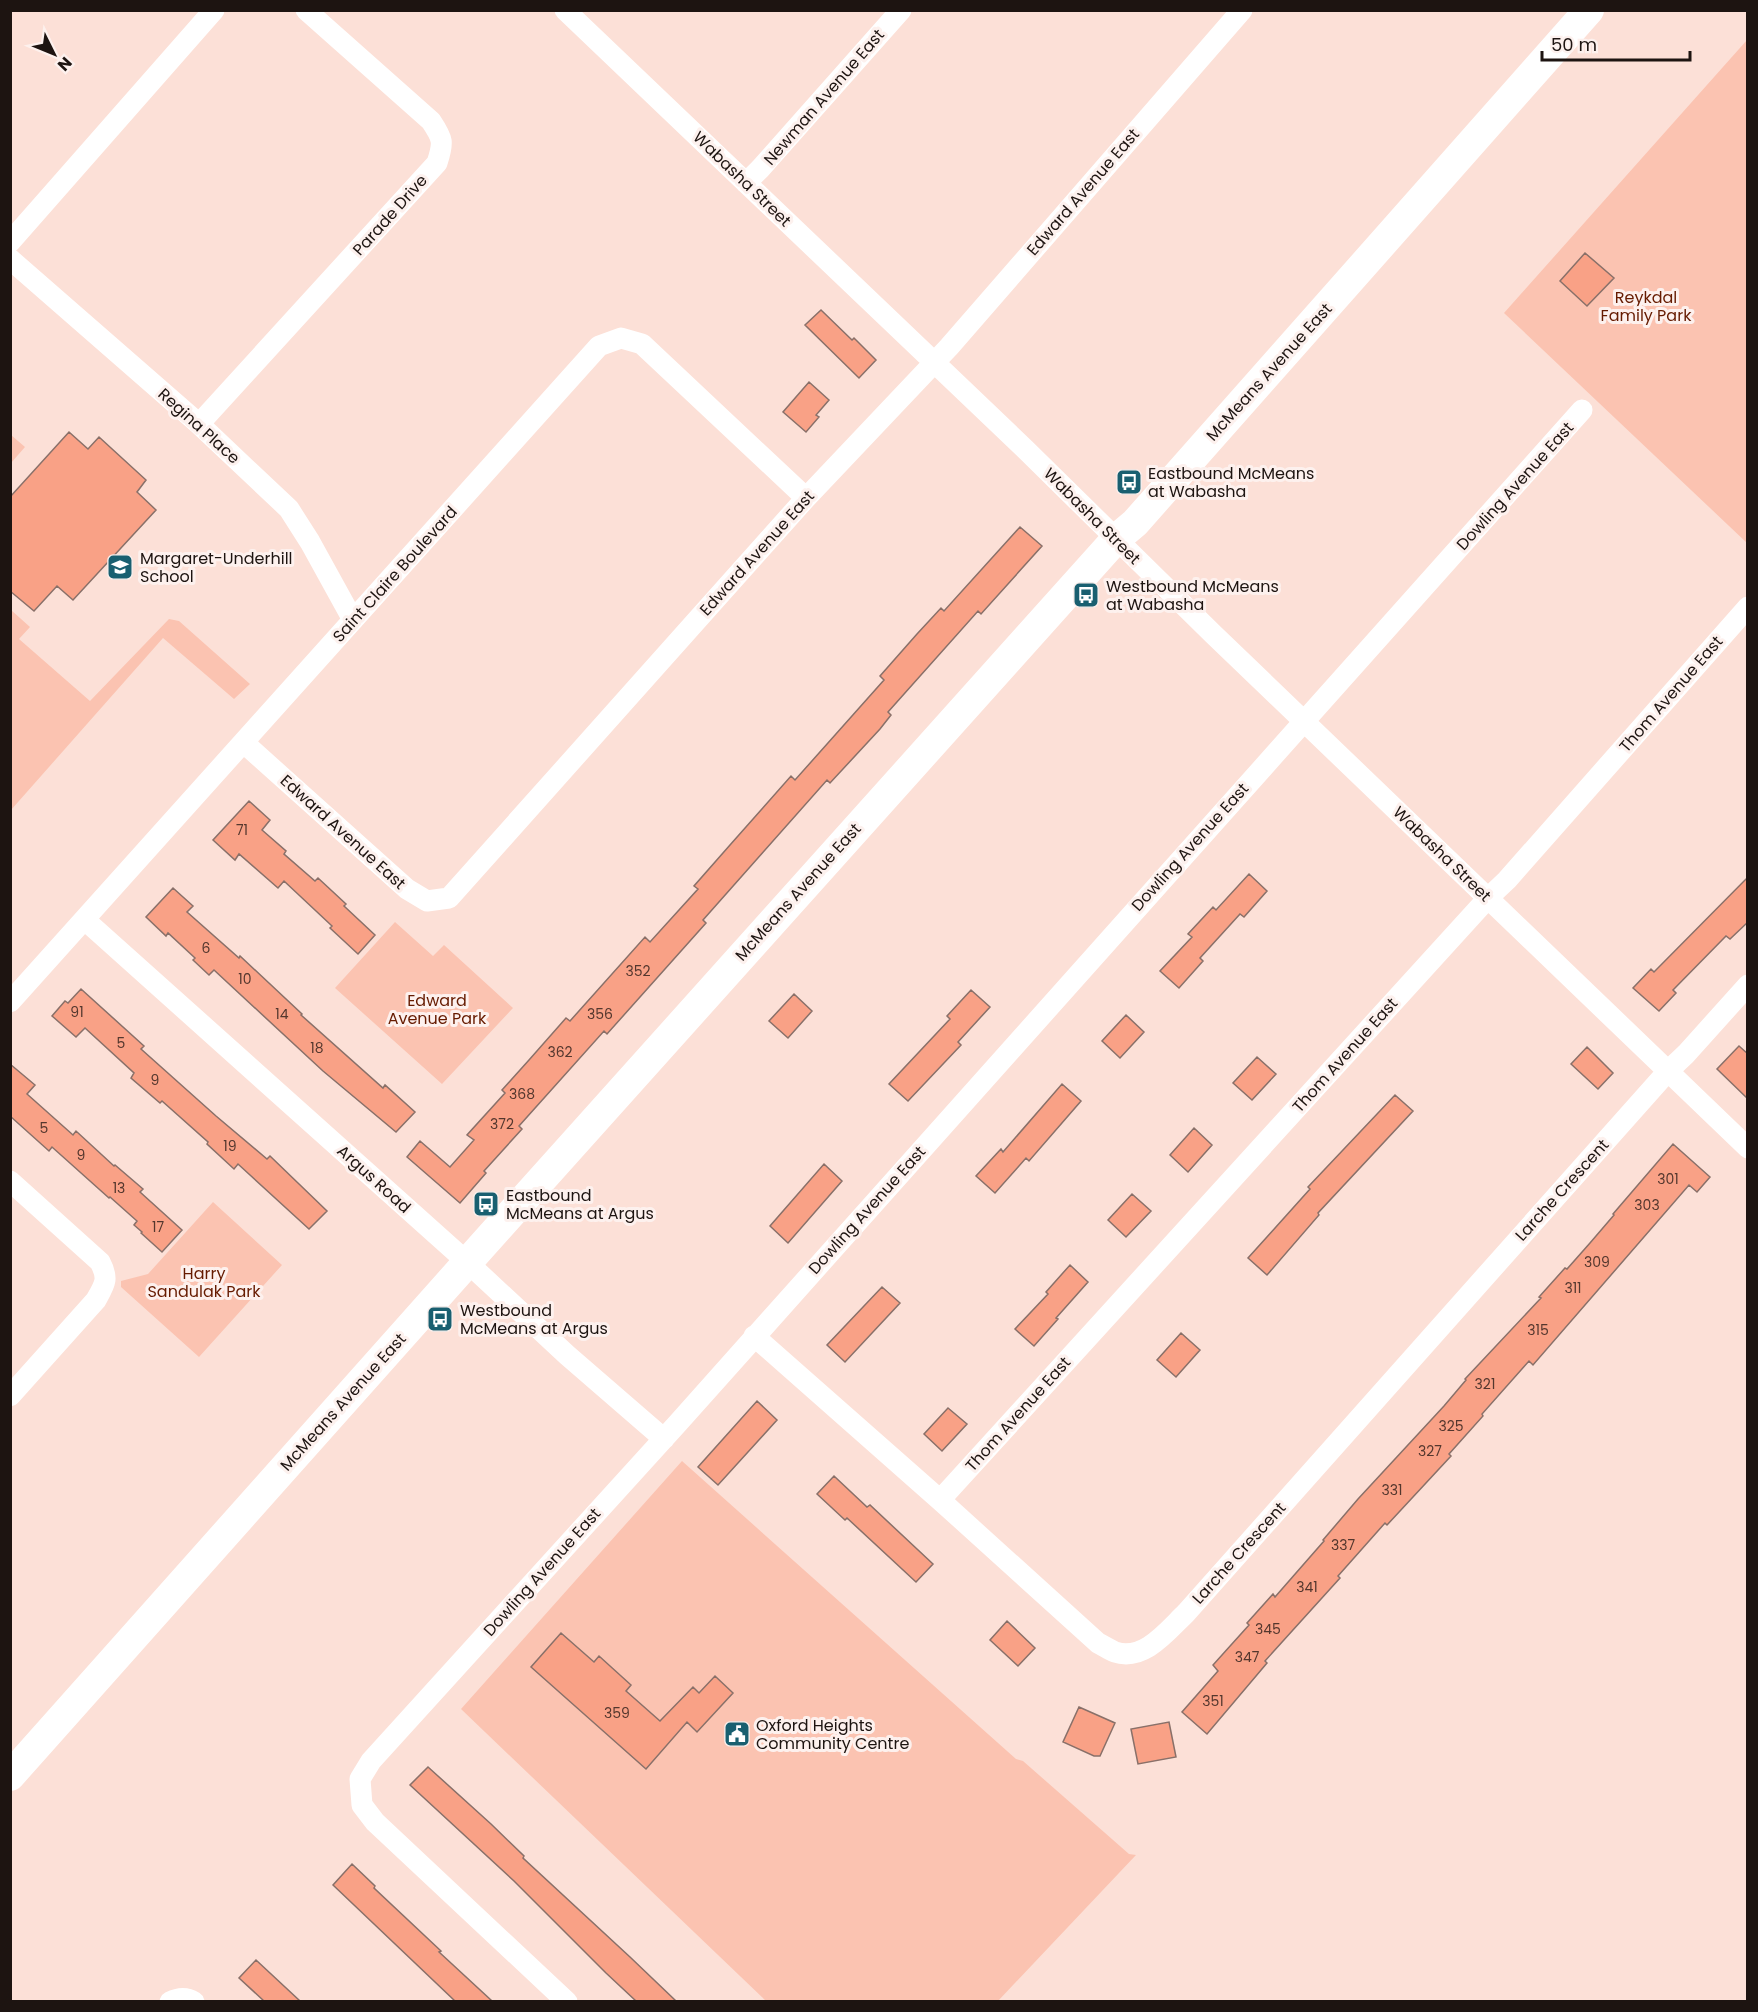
<svg xmlns="http://www.w3.org/2000/svg" width="1758" height="2012" viewBox="0 0 1758 2012" font-family="Poppins,sans-serif">
<style>
.green{fill:#fbc3b1}
.building{fill:#f9a186;stroke:#897069;stroke-width:1.5}
.lines{fill:none;stroke-linecap:round;stroke-linejoin:round}
.street{stroke:#fff;stroke-width:21}
.secondary{stroke:#fff;stroke-width:30}
.labels{text-anchor:middle;dominant-baseline:central;stroke-width:6;stroke-linejoin:round;paint-order:stroke}
.number-label{font-size:14px;fill:#54372e}
.street-label{font-size:16px;fill:#1d1411;stroke:#fdf1ee}
.park-label{font-size:16px;fill:#661b00;stroke:#fdf1ee}
.poi-label{font-size:16px;fill:#1d1411;stroke:#fdf1ee;text-anchor:start}
</style>
<rect width="100%" height="100%" fill="#fce0d7"/>
<!-- green -->
<path class="green" d="M1747,40v503l-243,-230z
M11,435l14,12 -14,16z
M11,610l19,17 -11,12 71,62 79,-82 10,2 71,63 -16,15 -71,-61 -152,172z
M395,922l38,34 11,-11 69,63 -71,76 -107,-96z
M213,1202l69,63 -83,92 -78,-70v-6l27,-7z
M682,1461l334,298 7,2 106,93 7,1 -138,146h-232l-305,-292z"/>
<!-- building -->
<path class="building" d="M1585,253l29,25 -27,28 -27,-25z
M821,310l31,30 2,-2 22,22 -17,18 -54,-53z
M809,382l20,18 -13,15 3,2 -13,15 -23,-20z
M69,432l19,17 11,-12 47,43 -9,12 19,18 -83,90 -16,-14 -23,25 -24,-20v-94z
M1020,527l22,19 -61,68 -3,-3 -90,101 3,3 -11,14 -50,54 -3,-3 -124,140 3,3 -99,111 -3,-3 -85,95 3,3 -38,42 2,2 -26,30 -53,-46 13,-16 30,26 24,-27 -7,-5 38,-42 -3,-3 27,-30 37,-42 4,3 75,-84 5,5 48,-53 -4,-3 36,-41 61,-69 4,4 89,-100 -4,-4 37,-42 24,-26 3,3z
M249,801l21,19 -8,10 24,21 -2,3 31,27 3,-3 28,26 -2,2 31,29 -17,19 -28,-26 2,-2 -48,-45 -6,7 -39,-34 -4,6 -22,-20z
M1249,874l18,17 -23,26 -4,-3 -40,44 3,3 -24,27 -19,-17 32,-34 -4,-3 25,-27 3,3z
M1748,877v45l-18,17 -4,-3 -53,54 3,3 -17,18 -26,-23 18,-19 3,3z
M173,888l20,18 -6,6 52,46 1,-2 62,58 -1,1 82,73 2,-3 30,27 -19,20 -73,-61 -109,-101 -5,5 -16,-15 2,-2 -27,-25 -2,3 -20,-19z
M81,989l63,57 -3,3 75,67 51,43 3,-3 57,55 -18,18 -71,-65 -4,5 -27,-25 1,-2 -46,-41 -2,2 -29,-25 3,-5 -49,-45 -9,9 -24,-21 13,-15 3,2z
M971,990l19,17 -32,35 3,3 -53,56 -19,-17 61,-65 -3,-3z
M794,994l18,17 -24,27 -19,-17z
M1126,1015l18,17 -24,26 -18,-17z
M1739,1046l9,8v45l-31,-30z
M1587,1047l26,26 -15,16 -27,-25z
M1257,1057l19,17 -24,26 -19,-17z
M10,1064l25,21 -8,9 46,41 3,-4 38,35 1,-1 28,24 -3,3 42,38 -20,22 -21,-19 1,-1 -8,-7 3,-4 -27,-24 -1,1 -57,-51 -3,4 -39,-35z
M1062,1084l19,17 -52,60 -3,-3 -31,35 -19,-17 25,-27 2,3z
M1395,1095l18,16 -95,102 1,2 -52,60 -19,-17 62,-69 -2,-2z
M1194,1128l18,17 -24,27 -18,-17z
M1673,1144l37,33 -13,15 -8,-7 -156,180 -4,-4 -47,53 1,2 -34,38 2,2 -64,69 -2,-2 -47,53 2,2 -75,83 2,2 -60,71 -25,-22 36,-41 -5,-6 36,-40 -2,-2 26,-29 2,3 49,-56 -1,-1 35,-41 86,-93 22,-26 -1,-1 76,-81 -2,-1 26,-29 2,1 23,-26 24,-28 -1,-1z
M824,1164l18,17 -54,62 -18,-17z
M1132,1194l19,17 -25,26 -18,-17z
M1070,1265l18,17 -32,36 2,1 -24,27 -19,-17 33,-35 -2,-2z
M882,1287l18,16 -55,59 -18,-17z
M1181,1333l19,17 -24,27 -19,-17z
M757,1401l20,19 -59,65 -20,-18z
M948,1408l19,16 -25,27 -18,-17z
M834,1476l33,31 3,-2 63,59 -17,18 -69,-64 -2,2 -28,-26z
M1007,1621l28,27 -17,18 -28,-26z
M561,1633l33,29 5,-6 32,29 -5,6 34,30 33,-34 6,6 16,-17 18,17 -36,39 -10,-10 -41,47 -115,-102z
M1079,1707l36,16 -15,33h-6l-31,-14z
M1169,1722l7,35 -38,7 -7,-35z
M428,1767l63,57 33,32 -1,2 107,99 46,44h-40l-30,-28 -92,-92 -104,-96z
M352,1864l23,22 -1,2 67,63 -2,1 53,49h-37l-122,-116z
M256,1960l44,41h-36l-25,-23z"/>
<g class="lines">
<!-- street -->
<path class="street" d="M565,10l460,439 188,185 535,514
M746,183l14,-14 141,-159
M10,242l204,-232
M10,259l189,165 90,85 21,33 43,78
M199,424l238,-261c7,-21 6,-24 -6,-42l-125,-111
M244,743l163,146 20,12 22,-3 357,-400 143,-151 293,-337
M85,920l382,342 100,93 97,84
M10,1002l589,-656 22,-8 21,6 164,154
M10,1181l90,81c9,17 5,22 -4,38l-86,96
M754,1336l186,164 158,143c6,3 12,7 17,9 29,10 53,-22 71,-39l482,-542 18,-17 62,-69
M940,1500l548,-602 19,-18 241,-273
M170,2002c8,-4 16,-5 24,0
M567,2002l-192,-180 -13,-17 -2,-26 11,-18 307,-338 904,-1013"/>
<!-- secondary -->
<path class="secondary" d="M10,1776l472,-530 634,-707 19,-16 454,-513"/>
</g>
<!-- icons -->
<defs>
<g id="bus-square" transform="scale(1.35)"><rect x="-9" y="-9" width="18" height="18" rx="4" fill="#195f70" stroke="#fdf1ee"/><path d="M-5-6H5V4H4V6H2V4H-2V6H-4V4H-5ZM-3.5-4V0h7V-4ZM-3.5 1.2v1.5H-2V1.2ZM2 1.2v1.5H3.5V1.2Z" fill="#fff"/></g>
<g id="school-square" transform="scale(1.35)"><rect x="-9" y="-9" width="18" height="18" rx="4" fill="#195f70" stroke="#fdf1ee"/><path d="M0-5L7-2L0 1L-7-2ZM-4 1L0 2.5L4 1V4Q0 6-4 4Z" fill="#fff"/></g>
<g id="civic-square" transform="scale(1.35)"><rect x="-9" y="-9" width="18" height="18" rx="4" fill="#195f70" stroke="#fdf1ee"/><path d="M-.6-6.5H3V-4.5H.6V-3L4-1V1h2V6H-6V1h2V-1L-.6-3ZM-1.2 2.5V6h2.4V2.5Z" fill="#fff"/></g>
</defs>
<g fill-rule="evenodd">
<use href="#bus-square" x="1129" y="482"/>
<use href="#school-square" x="120" y="567"/>
<use href="#bus-square" x="1086" y="595"/>
<use href="#bus-square" x="486" y="1204"/>
<use href="#bus-square" x="440" y="1319"/>
<use href="#civic-square" x="737" y="1734"/>
</g>
<g class="labels">
<!-- number labels -->
<g class="number-label">
<text x="242" y="830">71</text>
<text x="206" y="948">6</text>
<text x="638" y="971">352</text>
<text x="245" y="979">10</text>
<text x="77" y="1012">91</text>
<text x="282" y="1014">14</text>
<text x="600" y="1014">356</text>
<text x="121" y="1043">5</text>
<text x="317" y="1048">18</text>
<text x="560" y="1052">362</text>
<text x="155" y="1080">9</text>
<text x="522" y="1094">368</text>
<text x="502" y="1124">372</text>
<text x="44" y="1128">5</text>
<text x="230" y="1146">19</text>
<text x="81" y="1155">9</text>
<text x="1668" y="1179">301</text>
<text x="119" y="1188">13</text>
<text x="1647" y="1205">303</text>
<text x="158" y="1227">17</text>
<text x="1597" y="1262">309</text>
<text x="1573" y="1288">311</text>
<text x="1538" y="1330">315</text>
<text x="1485" y="1384">321</text>
<text x="1451" y="1426">325</text>
<text x="1430" y="1451">327</text>
<text x="1392" y="1490">331</text>
<text x="1343" y="1545">337</text>
<text x="1307" y="1587">341</text>
<text x="1268" y="1629">345</text>
<text x="1247" y="1657">347</text>
<text x="1213" y="1701">351</text>
<text x="617" y="1713">359</text>
</g>
<!-- street labels -->
<g class="street-label">
<text transform="translate(824 97) rotate(-49)">Newman Avenue East</text>
<text transform="translate(742 179) rotate(44)">Wabasha Street</text>
<text transform="translate(1083 192) rotate(-49)">Edward Avenue East</text>
<text transform="translate(390 215) rotate(-48)">Parade Drive</text>
<text transform="translate(1269 372) rotate(-48)">McMeans Avenue East</text>
<text transform="translate(199 426) rotate(42)">Regina Place</text>
<text transform="translate(1515 486) rotate(-48)">Dowling Avenue East</text>
<text transform="translate(1092 516) rotate(45)">Wabasha Street</text>
<text transform="translate(757 553) rotate(-48)">Edward Avenue East</text>
<text transform="translate(395 574) rotate(-48)">Saint Claire Boulevard</text>
<text transform="translate(1671 694) rotate(-49)">Thom Avenue East</text>
<text transform="translate(343 832) rotate(42)">Edward Avenue East</text>
<text transform="translate(1190 847) rotate(-48)">Dowling Avenue East</text>
<text transform="translate(1442 854) rotate(44)">Wabasha Street</text>
<text transform="translate(798 892) rotate(-48)">McMeans Avenue East</text>
<text transform="translate(1345 1055) rotate(-48)">Thom Avenue East</text>
<text transform="translate(374 1179) rotate(42)">Argus Road</text>
<text transform="translate(1562 1190) rotate(-48)">Larche Crescent</text>
<text transform="translate(867 1210) rotate(-48)">Dowling Avenue East</text>
<text transform="translate(343 1402) rotate(-48)">McMeans Avenue East</text>
<text transform="translate(1018 1414) rotate(-48)">Thom Avenue East</text>
<text transform="translate(1239 1553) rotate(-48)">Larche Crescent</text>
<text transform="translate(542 1572) rotate(-48)">Dowling Avenue East</text>
</g>
<!-- park labels -->
<g class="park-label">
<text x="1646" y="297">Reykdal<tspan x="1646" dy="18">Family Park</tspan></text>
<text x="437" y="1000">Edward<tspan x="437" dy="18">Avenue Park</tspan></text>
<text x="204" y="1273">Harry<tspan x="204" dy="18">Sandulak Park</tspan></text>
</g>
<!-- poi labels -->
<g class="poi-label">
<text x="1148" y="473">Eastbound McMeans<tspan x="1148" dy="18">at Wabasha</tspan></text>
<text x="140" y="558">Margaret-Underhill<tspan x="140" dy="18">School</tspan></text>
<text x="1106" y="586">Westbound McMeans<tspan x="1106" dy="18">at Wabasha</tspan></text>
<text x="506" y="1195">Eastbound<tspan x="506" dy="18">McMeans at Argus</tspan></text>
<text x="460" y="1310">Westbound<tspan x="460" dy="18">McMeans at Argus</tspan></text>
<text x="756" y="1725">Oxford Heights<tspan x="756" dy="18">Community Centre</tspan></text>
</g>
</g>
<!-- border -->
<rect width="1758" height="2012" fill="none" stroke="#1d1411" stroke-width="24"/>
<!-- north arrow -->
<g transform="translate(54 54) rotate(133)" stroke="#fdf1ee" stroke-width="4.5" paint-order="stroke">
<path d="M0-4.5L10 22L0 15L-10 22Z" fill="#1d1411"/>
<text y="-9" font-size="16" font-weight="bold" text-anchor="middle" fill="#1d1411">N</text>
</g>
<!-- scale -->
<path d="M1542 51v9h148v-9" fill="none" stroke="#1d1411" stroke-width="3"/>
<text x="1551" y="51" font-size="18" fill="#1d1411" stroke="#fdf1ee" stroke-width="4.5" paint-order="stroke">50 m</text>
</svg>
